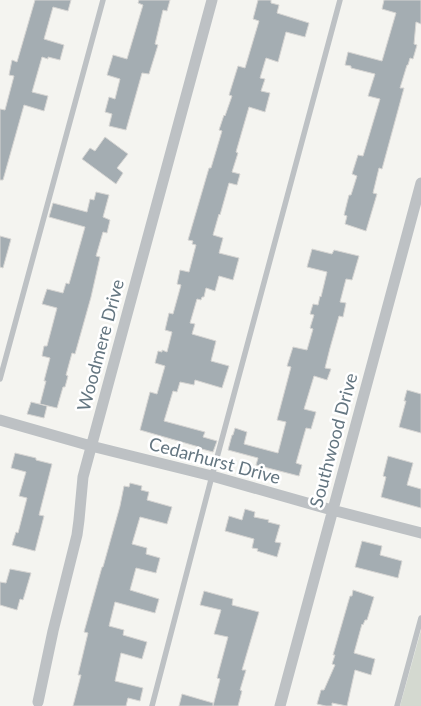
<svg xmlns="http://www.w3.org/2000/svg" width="421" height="706" viewBox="0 0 421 706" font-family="Lato,sans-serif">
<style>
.green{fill:#d4d9d0}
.building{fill:#a4adb2;stroke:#d6d5d3}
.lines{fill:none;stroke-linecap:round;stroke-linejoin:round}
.lane{stroke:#bdc1c4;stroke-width:5.5}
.street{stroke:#bdc1c4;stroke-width:11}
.labels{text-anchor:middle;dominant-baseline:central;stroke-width:5;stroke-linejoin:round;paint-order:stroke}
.street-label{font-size:18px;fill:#647681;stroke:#fff}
</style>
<rect width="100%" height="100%" fill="#f4f4f0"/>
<!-- green -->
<path class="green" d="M421,630v76h-21z"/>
<!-- building -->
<path class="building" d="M35,0h36l-3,11 -15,-4 -9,32 20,6 -4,15 -12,-3v2l-6,-2 -10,35 16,4 -4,15 -20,-6 -21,75h-3v-71l5,1 9,-34 -5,-1 3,-15 5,2z
M139,0h31l-3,11 -4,-1 -8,34 3,1 -9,29 -7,-1 -16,57 -17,-4 3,-12 -7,-2 4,-15 6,2 5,-20 -13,-4 6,-20 14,4 16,-54 -5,-2z
M258,0h13v3l8,2 -2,8 32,10 -4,14 -19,-5 -8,30 -12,-4 -6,20 5,1 -4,12 9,2 -5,19 -16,-5 -13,45 2,1 -6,19 8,2 -3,11 -8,-2 -9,32 -1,-1 -6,21 10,3 -4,15 20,5 -6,22 -14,-4 -4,15 -9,-3 -2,9h-2l-1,3 -4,-1 -7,24 5,1 -3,10 24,7 -5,20 18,5 -7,22 -27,-8 -1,5 -14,-3 -3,10 -4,-1 -9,30 41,11 -2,5 14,4 -4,11 -15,-4 1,-1 -59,-17 10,-38 7,2 8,-28 -10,-3 3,-12 4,1v-2l5,2 5,-20 -7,-2 4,-17 4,1 8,-29 -4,-1 3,-14 9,2 7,-27 -4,-1 1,-3 -5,-1 21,-72h2l11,-37 -3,-1 5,-15 1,1 7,-20 -3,-1 9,-29 7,2 14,-47 -6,-2z
M384,0h37v24l-5,-2 -2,22 3,1 -4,14 -3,-1 -2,7h-1l-7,23h4l-22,81 -3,-1 -6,25 4,1 -11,37 -21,-7 2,-8 -3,-1 5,-20h2l6,-19 -5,-2 6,-19 5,1 17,-57 -12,-3 7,-22 -24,-6v-2l-6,-1 3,-13 34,9 14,-48 -14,-4z
M105,137l23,17 -11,14 6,5 -7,11 -34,-25 8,-11 5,3z
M96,192l13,3 -6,22 7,3 -3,13 -4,-1 -7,24 4,1 -9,40 -16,57 -3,-1 -6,22 2,1 -3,11h-2l-6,21 -17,-4 6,-23h-2l6,-23 -8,-2 2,-10h3l10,-38 -15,-4 5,-15 16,4 3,-10 3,1 16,-57 -36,-10 4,-14 34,9 3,-13 4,1z
M0,236l11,3 -8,29 -3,-1z
M312,249l20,5 2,-4 25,6 -7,24 -6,-1 -6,23 6,1 -3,14 -4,-1 -9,32 -5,20 6,1 -4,11 -13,-4 -10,33 12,3 -5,17 -5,-1 -10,35 6,2 -3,11 -43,-11 2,-7 -30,-8 4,-15h1l2,-7 12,4 -3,12 34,9 8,-31 -9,-2 14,-53 -4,-1 6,-19 14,3 6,-21 -3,-1 4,-13 -4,-1 3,-10 5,1 2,-9 1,1 6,-25 -20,-5z
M407,390l14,4v39l-22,-6 7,-26h-2z
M31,402l16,4 -3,12 -17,-4z
M15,453l21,5v2l16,4 -13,51 5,1 -9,35 -23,-6 4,-13 2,1 9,-35 -8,-2 7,-24 -15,-4z
M388,456l25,7 -6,22 14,4v19l-40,-11 5,-20 -3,-1z
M130,483l12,3 -1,4 8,2 -2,8 25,7 -5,17 -27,-7 -8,27 15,4 -1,6 14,4 -4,15 -20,-5 -6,22 29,9 -4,14 -40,-11 -6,24 15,4 -1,5 24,7 -5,17 -21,-6 -6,28 28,7 -3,13 -12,-3 -2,8h-53l8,-31h-3l10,-42 -4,-1 18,-65h1l17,-61 4,-20 5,1z
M245,509l10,3 -1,5 15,3 -1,2 12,3 -5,17 6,1 -4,14 -20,-6 1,-2 -6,-1 2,-9 -29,-8 4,-15 13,4z
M362,541l20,5 -2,9 22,6 -4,17 -43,-11z
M10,569l21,4 -8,27 -3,-1 -3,11 -17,-5v-23l6,1z
M353,590l21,7 -7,23h-2l-2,5 -1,-1 -8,29 21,6 -4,16 -16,-5 -8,36 -15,-3v3h-6l-9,-2 4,-14h3l11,-25 -3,-1 3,-9h-2l17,-59h2z
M204,591l29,8 -1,6 27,7 -17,58h4l-6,20 2,1 -4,15h-25l7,-27 -3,-1 11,-41 -14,-3 7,-24 -21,-5z
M182,694l31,9v3h-34z"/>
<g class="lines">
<!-- lane -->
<path class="lane" d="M0,379l103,-379
M152,706l60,-230 128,-476
M397,706l24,-88"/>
<!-- street -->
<path class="street" d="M0,420l91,26 121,30 120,34 89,23
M38,702l15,-71 24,-96 2,-15 4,-43 129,-477
M280,706l141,-523"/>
</g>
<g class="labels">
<!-- street labels -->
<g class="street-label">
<text transform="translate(100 345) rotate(-75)">Woodmere Drive</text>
<text transform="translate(333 440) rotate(-75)">Southwood Drive</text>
<text transform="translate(215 460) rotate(15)">Cedarhurst Drive</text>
</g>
</g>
</svg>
